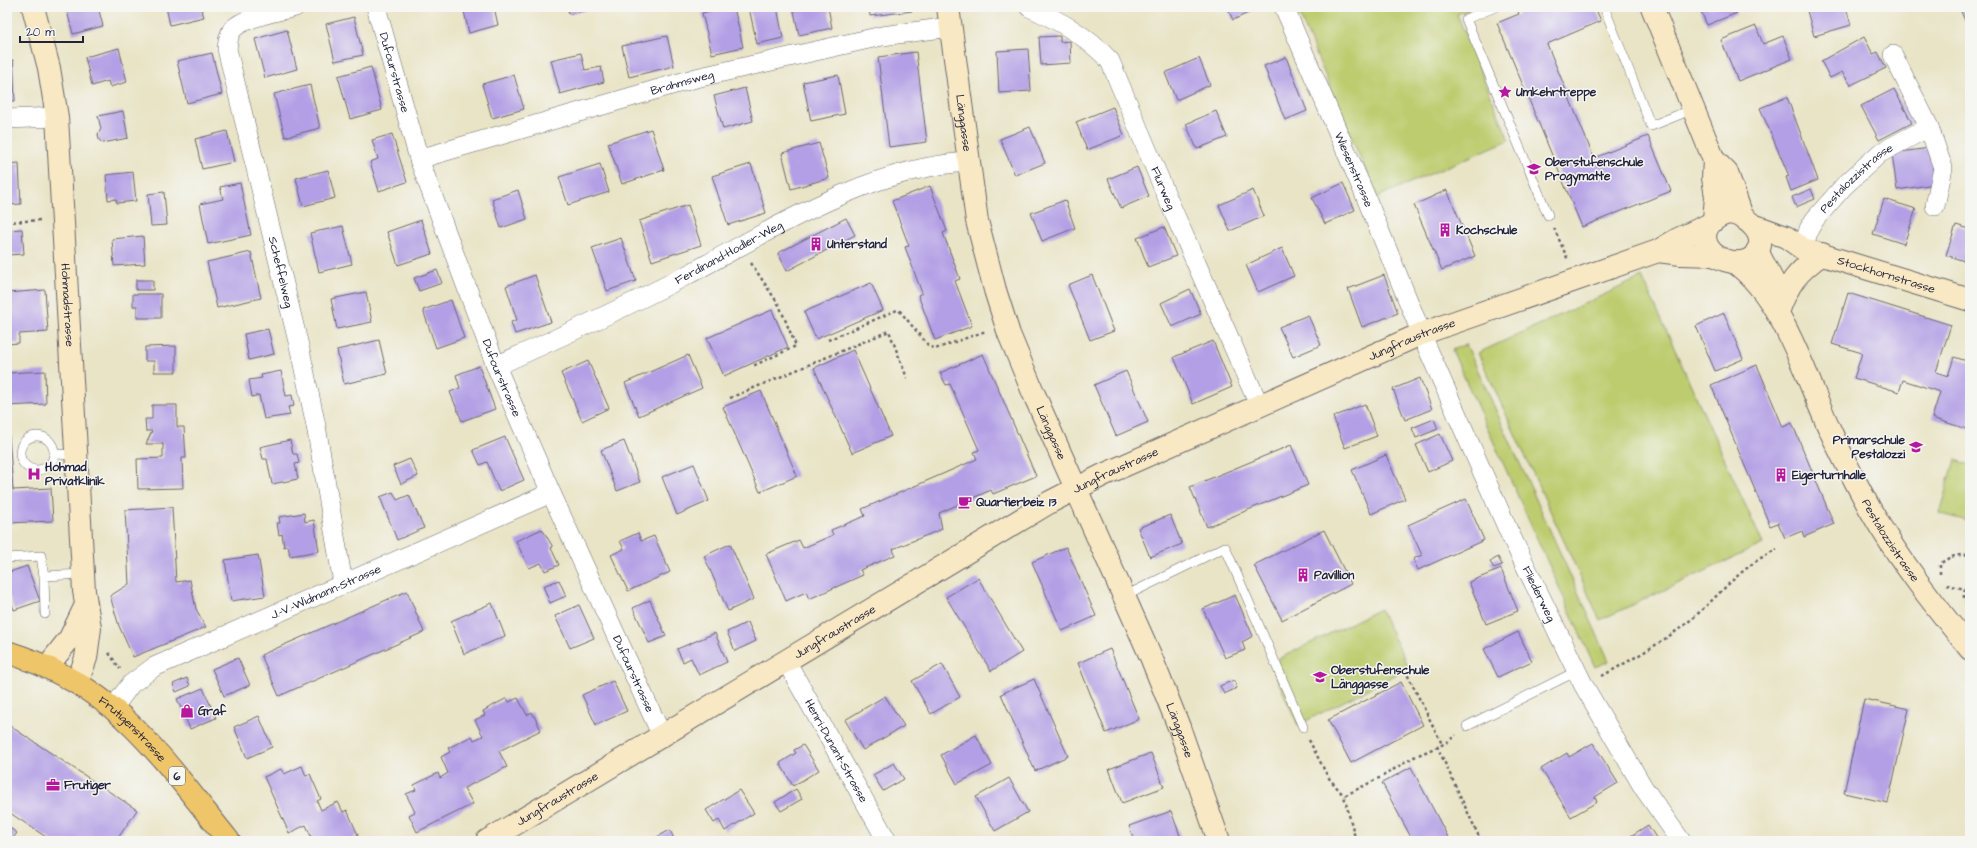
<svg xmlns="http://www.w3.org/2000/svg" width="1977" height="848" viewBox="0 0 1977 848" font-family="'Architects Daughter',sans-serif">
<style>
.green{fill:#bdcc6e;stroke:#707754}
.building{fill:#b29fe5}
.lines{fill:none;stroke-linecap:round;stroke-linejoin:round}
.lane-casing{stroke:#68666c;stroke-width:10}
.street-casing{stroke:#68666c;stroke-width:20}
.secondary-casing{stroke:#68666c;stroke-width:24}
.primary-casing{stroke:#68666c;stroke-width:24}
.path{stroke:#68666c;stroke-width:2.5;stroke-dasharray:3 3;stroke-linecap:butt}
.lane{stroke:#fff;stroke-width:9}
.street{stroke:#fff;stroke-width:19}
.secondary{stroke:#f8e8c3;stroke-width:22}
.primary{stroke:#eec569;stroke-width:22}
.labels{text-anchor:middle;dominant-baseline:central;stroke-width:3;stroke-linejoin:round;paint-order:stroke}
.shield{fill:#f6f6f2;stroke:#626272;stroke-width:1}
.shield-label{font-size:11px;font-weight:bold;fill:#22223b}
.street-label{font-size:12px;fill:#22223b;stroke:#f6f6f2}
.poi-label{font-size:12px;font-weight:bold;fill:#22223b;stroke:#f6f6f2;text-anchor:start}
</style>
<rect width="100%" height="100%" fill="#f6f6f2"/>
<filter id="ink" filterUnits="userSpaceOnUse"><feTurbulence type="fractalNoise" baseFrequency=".025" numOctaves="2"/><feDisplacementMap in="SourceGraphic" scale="8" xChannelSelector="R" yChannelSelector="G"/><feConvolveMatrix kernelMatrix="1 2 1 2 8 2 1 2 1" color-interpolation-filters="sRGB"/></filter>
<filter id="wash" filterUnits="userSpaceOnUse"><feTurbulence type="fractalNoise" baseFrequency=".012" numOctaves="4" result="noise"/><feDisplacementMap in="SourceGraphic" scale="16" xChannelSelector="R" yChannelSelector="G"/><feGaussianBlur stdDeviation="0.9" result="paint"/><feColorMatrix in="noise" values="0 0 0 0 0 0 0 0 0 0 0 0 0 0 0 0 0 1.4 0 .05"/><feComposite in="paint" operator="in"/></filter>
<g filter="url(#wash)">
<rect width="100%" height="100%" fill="#e9e4c6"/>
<!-- green -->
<path class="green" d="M1296,7h180l-19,7 52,126 -132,57z
M1642,277l121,267 -163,76 -122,-267z
M1466,344l143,317 -14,6 -143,-317z
M1955,460l15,5v57l-31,-9z
M1380,609l29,59 -111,57 -28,-62z"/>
<g id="blocks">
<!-- building -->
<path class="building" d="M66,7h32l5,19 -30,8z
M166,7h35l3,10 -34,8z
M463,7h31l4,18 -29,8z
M567,7h30v1l-28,6z
M725,7h9l9,40 -31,7 -10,-41z
M754,7h23l6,31 -26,6 -8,-36z
M793,7h35l4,21 -33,7z
M869,7h43l1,4 -43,5z
M1227,7h34l-28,13z
M1522,7h8v2l6,-2h59l6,14 -54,23 47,114 54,-22 23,55 -89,36 -85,-204 22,-9 -2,-5z
M1699,7h35l3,6 -30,12z
M1806,7h40l5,18 -37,11z
M1959,7h11v17l-3,1z
M354,17l9,38 -28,6 -9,-37z
M1756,26l7,18 20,-8 9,23 -54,22 -17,-41z
M287,30l10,39 -32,9 -10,-39z
M667,36l7,30 -45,11 -7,-31z
M1060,36v6l10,-1 1,22 -30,2 -2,-28z
M1864,37l9,17 5,-2 8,16 -35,17 -9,-13 -12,6 -9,-17z
M119,48l8,34 -17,5 -2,-6 -16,5 -7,-29z
M1028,49l3,42 -32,2 -2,-42z
M916,52l11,90 -38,5 -11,-90z
M212,53l10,41 -35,9 -10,-42z
M581,53l4,17 16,-3 3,15 -44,12 -9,-34z
M1286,57l21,54 -22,9 -21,-54z
M1199,58l11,27 -34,15 -11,-27z
M7,60h6l2,41h-8z
M371,67l11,43 -32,9 -12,-43z
M514,75l10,34 -32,9 -10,-34z
M838,75l7,39 -34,7 -8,-39z
M310,85l10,43 -35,9 -11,-43z
M745,88l8,33 -30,8 -9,-33z
M1894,89l18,34 -33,17 -18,-34z
M1787,97l31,83 -27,11 -5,-14 3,-1 -29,-68z
M1113,107l11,28 -37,15 -11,-28z
M123,111l5,27 -25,5 -4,-3 -1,-6 3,-5 -3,-13z
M1216,111l11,26 -30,12 -11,-25z
M1030,127l15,36 -30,12 -15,-36z
M651,129l13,41 -42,14 -14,-41z
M227,131l7,31 -32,7 -7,-30z
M392,134l15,48 -28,9 -9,-29 8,-3 -6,-19z
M819,143l10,35 -38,11 -9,-36z
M1930,148l5,36 -38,6 -5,-37z
M19,163l2,41 -14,1v-41z
M600,164l9,28 -41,13 -9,-28z
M751,164l15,49 -38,12 -16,-49z
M1137,167l12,29 -28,12 -13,-29z
M328,170l7,28 -32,8 -7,-28z
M133,172l3,29 -19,2 -1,-4 -8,1 -2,-25z
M240,183l11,52 -43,9 -8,-40 23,-5 -3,-12z
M1343,183l12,27 -30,14 -13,-26z
M930,186l17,45 -4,2 17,46 -5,2 17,45 -37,14 -17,-45 4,-2 -17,-46 4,-1 -17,-45z
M1811,189l4,10 -19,8 -4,-10z
M518,190l9,29 -26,9 -9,-29z
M1253,190l11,26 -34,15 -11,-26z
M1447,190l28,66 -33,14 -28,-65z
M164,192l3,33 -16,1 -3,-32z
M1884,199l32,10 -12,35 -31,-10z
M1065,200l10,28 -33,13 -11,-28z
M688,205l13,40 -49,16 -13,-40z
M846,218l9,17 -68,36 -9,-18z
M421,220l11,34 -34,11 -11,-33z
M1956,225l14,4v34l-24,-8z
M343,226l9,38 -33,8 -9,-39z
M1164,227l12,29 -28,11 -11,-29z
M22,229l2,25 -17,1v-25z
M143,236l2,28 -31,2 -2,-27z
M621,238l15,43 -29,10 -15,-43z
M1282,248l12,28 -36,16 -12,-27z
M251,252l10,46 -44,10 -10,-46z
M437,270l5,13 -23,8 -5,-13z
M535,275l16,47 -36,12 -4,-12 6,-2 -11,-34z
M1092,275l22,56 -24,9 -22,-55z
M1384,275l14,38 -36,14 -14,-38z
M136,280h17v10h-17z
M871,283l12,27 -67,29 -12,-27z
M1190,289l11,25 -29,13 -11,-24z
M45,290l3,42 -29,2v9l-12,1v-51z
M366,292l6,30 -35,7 -6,-30z
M1848,293l103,32 -15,47 12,4 6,-19 16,5v68l-38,-12 8,-26 -37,-12 -4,12 -45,-14 8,-25 -30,-9z
M133,294h28v24h-24v-12h-4z
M451,300l13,38 -28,10 -13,-38z
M772,310l16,37 -64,29 -17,-38z
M1724,313l19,46 -28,12 -19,-45z
M1308,315l13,30 -28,12 -14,-30z
M268,329l6,25 -25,6 -5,-26z
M379,340l8,34 -43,10 -7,-34z
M1213,341l19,46 -39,17 -19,-47z
M176,346v26h-22v-11h-9v-14z
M853,350l38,86 -39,17 -38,-85z
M983,354l53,122 -43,18 -2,-4 -52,23 3,16 -49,20 2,6 -35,15 3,5 -54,24 -3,-7 -20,9 -20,-47 33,-14 4,8 30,-13 -2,-5 34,-14 -3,-7 115,-50 -3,-7 5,-2 -16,-37 -13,-29 -4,1 -6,-12z
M688,355l14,33 -63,28 -14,-33z
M588,361l21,47 -27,13 -21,-48z
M1757,365l26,62 9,-4 42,101 -30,13 -2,-6 -17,7 -7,-15 -8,3 -59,-141z
M479,366l16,43 -33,12 -12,-29 10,-4 -4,-13z
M45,371l1,33 -39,2v-33z
M281,371l5,25 6,-1 2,11 -6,1 2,8 -26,4 -5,-24 -7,2 -3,-17 13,-2 -1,-3z
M1126,371l22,51 -32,14 -22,-51z
M1420,378l12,31 -27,11 -12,-31z
M761,391l36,85 -37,16 -37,-85z
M1365,404l12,32 -32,12 -12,-31z
M152,405h25v22h7l2,31h-4l1,30 -45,1 -1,-30 26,-1v-14h-17l6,-13h-6l-1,-12h7z
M7,406l6,84 38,-2 2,33 -46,2z
M1434,419l4,10 -22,9 -4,-10z
M1440,434l12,27 -24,11 -12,-27z
M505,437l19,43 -25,11 -12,-29 -7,3 -7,-15z
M290,440l3,14h4l2,9 -4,1 3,15 -26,5 -5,-25h-4l-3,-12z
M624,441l16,41 -23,9 -16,-41z
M1291,445l17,40 -101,42 -17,-40z
M1386,455l19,44 -34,15 -19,-44z
M410,459l8,17 -17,8 -8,-18z
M694,464l15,37 -32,14 -15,-38z
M393,492l4,8 12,-5 15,33 -27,12 -17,-43z
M1466,499l18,41 -66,30 -5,-11 9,-4 -14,-30z
M172,507l4,75 14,-2 6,29 10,18 -73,30 -14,-31 -9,-30 19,-12 -4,-74z
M304,513l1,9 9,-2 5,31 -29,5 -2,-10 -4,1 -2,-13 -3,1 -2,-12h3l-1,-6z
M1170,515l12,29 -32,13 -12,-29z
M542,529l11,18 -2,1 8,17 -14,6 -4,-8 -12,5 -13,-27z
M1324,530l27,54 -69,36 -28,-55z
M638,533l3,8 13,-5 16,36 -42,19 -17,-36 13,-6 -4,-8z
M730,544l24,55 -26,12 -24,-55z
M1066,547l30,69 -34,15 -30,-69z
M258,555l7,41 -34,5 -6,-41z
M1498,557l4,8 -8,3 -4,-6z
M27,566l13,35 -26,9 -7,-19v-18z
M1501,569l17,42 -32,13 -17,-42z
M978,578l44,74 -31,19 -45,-74z
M559,580l7,16 -16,7 -7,-17z
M407,591l17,41 -145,64 -18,-41z
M1235,595l18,41 -11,6 3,8 -20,8 -22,-49z
M650,600l16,36 -17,7 -16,-35z
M492,603l13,33 -41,18 -13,-33z
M579,605l15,33 -24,10 -15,-32z
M748,622l8,19 -21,10 -8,-19z
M1518,632l14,29 -34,16 -14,-28z
M715,633l12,29 -28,13 -8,-17 -8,4 -6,-13z
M1110,649l29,70 -33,14 -28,-70z
M238,658l12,27 -26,11 -12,-27z
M942,664l18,33 -29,17 -19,-33z
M187,678l3,8 -14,6 -3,-8z
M1034,679l34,77 -33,15 -34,-77z
M1234,680l3,8 -13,6 -4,-8z
M613,681l14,30 -31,14 -14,-30z
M1401,682l22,43 -72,38 -23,-43z
M203,688l13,30 -26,11 -13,-30z
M885,696l19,30 -41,24 -18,-30z
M507,698l2,4 9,-4 9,17 5,-3 9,18 -42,21 8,16 -43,21 9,16 -56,28 -8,-17 6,-3 -9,-18 10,-4 -2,-5 24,-12 2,5 8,-5 -7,-16 9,-5 -2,-4 24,-12 2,4 9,-4 -8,-16 10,-5 -2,-4z
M1864,699l45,10 -21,94 -44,-10z
M259,716l13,31 -25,11 -13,-31z
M7,724l130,86 -21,31h-64l-45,-30z
M976,735l16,30 -35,19 -16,-29z
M1593,743l25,40 -23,14 2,5 -26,15 -30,-48 26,-16 2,4z
M803,745l16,25 -26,16 -13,-23 16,-10 -2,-3z
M1151,753l13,34 -42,16 -13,-34z
M894,763l10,16 -21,12 -10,-16z
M302,766l4,10 4,-2 11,25 -4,2 4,9 17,-8 5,10 4,-2 11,25 -4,2 1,4h-42l-7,-16 -17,8 -25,-56 17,-8 3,5z
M1411,767l39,74h-37l-31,-58z
M1009,778l19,34 -33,19 -19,-34z
M796,789l6,10 -21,12 -6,-9z
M739,790l15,23 -29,18 -6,-11 -5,3 -8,-13z
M1171,811l11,30h-47l-6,-15z
M1648,825l10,16h-35z
M7,826l10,7 -6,8h-4z
M670,830l5,11h-25z"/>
</g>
</g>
<g filter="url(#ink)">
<use href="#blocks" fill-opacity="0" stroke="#68666c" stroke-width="1"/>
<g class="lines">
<!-- lane casing -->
<g class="lane-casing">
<path id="lane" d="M1495,7l-29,12 82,196
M1604,7l47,119 42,-17
M20 453a17 17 0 1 1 34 0a17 17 0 1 1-34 0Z
M54,454l22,1
M7,558l34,-2 3,20 40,-2
M44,576l1,38
M1125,596l100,-49 78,180
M1467,726l110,-55"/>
</g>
<!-- street casing -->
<g class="street-casing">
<g id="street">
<path id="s1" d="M295,7c-15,4 -51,10 -62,22 -5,6 -5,13 -6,20l73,301 16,76 27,157"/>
<path id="s2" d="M376,7l43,152 77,207 55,127 111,243"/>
<path id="s3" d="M1029,7c31,14 58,29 81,54l60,143 89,201"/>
<path id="s4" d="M1284,7l81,188 62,152 82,185 75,154 59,101 38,54"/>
<path d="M1893,55l36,72 14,41 -8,38"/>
<path d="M7,119l50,-2"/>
<path id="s5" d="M419,159l277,-81 186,-42 68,-9"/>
<path id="s6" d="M1803,249l6,-20 6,-10 29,-33 36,-33 49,-26"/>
<path id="s7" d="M496,366c64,-29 129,-58 191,-91 87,-46 180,-107 281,-113"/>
<path id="s8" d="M786,661l101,180"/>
<path id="s9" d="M113,708l18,-24 23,-17 397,-174"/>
</g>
</g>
<!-- secondary casing -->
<g class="secondary-casing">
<g id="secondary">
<path id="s10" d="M33,7l16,61 8,49 27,474 6,37 -4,30 -9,25"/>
<path id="s11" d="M948,7l29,214 18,69 14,44 24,58 118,265 28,70 40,114"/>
<path d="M1652,7l62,153 13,13 15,43"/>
<path d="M1730,213c18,3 42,25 24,43 -13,12 -38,5 -46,-9 -10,-17 7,-32 22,-34z"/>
<path d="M1714,219l2,-22 -3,-19 1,-18"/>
<path id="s12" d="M1753,225l33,12 17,12 167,51"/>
<path d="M1658,251l23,3 34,1"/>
<path d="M1757,251l18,34 3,23"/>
<path id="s13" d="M1734,262c49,35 71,114 96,168 12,27 26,53 40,79 28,50 64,95 100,140"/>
<path d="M1778,312c11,-30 19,-40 44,-58"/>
<path d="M47,667l23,-29 16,-33"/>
<path id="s14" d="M487,841l563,-339 53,-27 318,-141 237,-83 20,-12 30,-14"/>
</g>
</g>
<!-- primary casing -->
<g class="primary-casing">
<g id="primary">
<path id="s15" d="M7,652c38,12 73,30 104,55 43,35 83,91 118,134"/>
</g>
</g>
<!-- path -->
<path class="path" d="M7,222l35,-2
M1554,228l14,32
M751,263l28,42 17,41 -43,20
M828,340l69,-30h2l29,35 7,4 51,-18
M730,398l159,-67 18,47
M1940,574v-10c10,-8 17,-10 30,-9
M1947,585l18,4 5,-2
M1965,589c-3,8 0,12 5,18
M109,653l11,16
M1405,670l37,74
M1602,676c27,-15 56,-31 81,-50 34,-26 53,-57 94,-77
M1309,740l19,37 16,19
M1437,746l44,95
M1356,841l-12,-45 39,-20 31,-19 32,-14 10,-8"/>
<!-- lane -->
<use href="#lane" class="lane"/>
<!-- street -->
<use href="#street" class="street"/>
<!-- secondary -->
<use href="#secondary" class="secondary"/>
<!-- primary -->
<use href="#primary" class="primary"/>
</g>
</g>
<!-- icons -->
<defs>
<g id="sight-bare" transform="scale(1.08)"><path d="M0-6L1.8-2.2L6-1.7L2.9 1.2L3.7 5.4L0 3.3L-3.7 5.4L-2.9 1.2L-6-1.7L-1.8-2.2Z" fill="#b5179e" stroke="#f6f6f2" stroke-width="2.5" paint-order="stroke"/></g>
<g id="school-bare" transform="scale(1.08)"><path d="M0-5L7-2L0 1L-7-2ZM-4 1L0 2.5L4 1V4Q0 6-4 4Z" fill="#b5179e" stroke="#f6f6f2" stroke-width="2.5" paint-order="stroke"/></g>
<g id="building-bare" transform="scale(1.08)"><path d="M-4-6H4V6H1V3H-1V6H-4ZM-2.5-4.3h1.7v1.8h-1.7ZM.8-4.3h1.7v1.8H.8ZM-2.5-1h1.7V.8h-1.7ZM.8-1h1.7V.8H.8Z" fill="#b5179e" stroke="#f6f6f2" stroke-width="2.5" paint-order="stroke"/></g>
<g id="hospital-bare" transform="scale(1.08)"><path d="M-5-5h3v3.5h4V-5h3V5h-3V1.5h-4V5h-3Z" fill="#b5179e" stroke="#f6f6f2" stroke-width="2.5" paint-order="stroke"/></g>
<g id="cafe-bare" transform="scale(1.08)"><path d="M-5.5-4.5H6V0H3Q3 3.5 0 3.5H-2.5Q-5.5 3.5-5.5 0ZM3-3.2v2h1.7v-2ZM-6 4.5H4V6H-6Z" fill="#b5179e" stroke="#f6f6f2" stroke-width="2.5" paint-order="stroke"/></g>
<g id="shop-bare" transform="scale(1.08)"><path d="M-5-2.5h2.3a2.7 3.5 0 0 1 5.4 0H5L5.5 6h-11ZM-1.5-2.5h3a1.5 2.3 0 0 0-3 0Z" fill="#b5179e" stroke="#f6f6f2" stroke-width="2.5" paint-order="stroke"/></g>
<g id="office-bare" transform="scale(1.08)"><path d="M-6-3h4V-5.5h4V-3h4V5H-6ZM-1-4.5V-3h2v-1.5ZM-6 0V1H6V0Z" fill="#b5179e" stroke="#f6f6f2" stroke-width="2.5" paint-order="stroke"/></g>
</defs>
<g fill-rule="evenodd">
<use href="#sight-bare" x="1505" y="92"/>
<use href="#school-bare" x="1534" y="169"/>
<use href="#building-bare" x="1445" y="230"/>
<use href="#building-bare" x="816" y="244"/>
<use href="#school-bare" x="1916" y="447"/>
<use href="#hospital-bare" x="34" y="474"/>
<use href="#building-bare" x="1781" y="475"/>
<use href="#cafe-bare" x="965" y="502"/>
<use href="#building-bare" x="1303" y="575"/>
<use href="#school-bare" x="1320" y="677"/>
<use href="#shop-bare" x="187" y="711"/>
<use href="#office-bare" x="53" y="785"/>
</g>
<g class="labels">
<!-- shield labels -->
<rect class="shield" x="169" y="767" width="16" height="18" rx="3"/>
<g class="shield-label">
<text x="177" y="776">6</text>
</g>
<!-- street labels -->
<g class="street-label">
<text stroke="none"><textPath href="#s2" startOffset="68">Dufourstrasse</textPath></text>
<text stroke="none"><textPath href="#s5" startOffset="274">Brahmsweg</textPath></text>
<text stroke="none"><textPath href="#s11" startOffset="117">Länggasse</textPath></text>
<text stroke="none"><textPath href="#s4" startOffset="177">Wiesenstrasse</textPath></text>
<text stroke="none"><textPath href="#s6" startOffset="91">Pestalozzistrasse</textPath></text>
<text stroke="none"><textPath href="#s3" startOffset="236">Flurweg</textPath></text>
<text stroke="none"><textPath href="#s7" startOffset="259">Ferdinand-Hodler-Weg</textPath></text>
<text stroke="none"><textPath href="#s1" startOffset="317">Scheffelweg</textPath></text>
<text stroke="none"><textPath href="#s12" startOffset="143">Stockhornstrasse</textPath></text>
<text stroke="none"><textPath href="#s10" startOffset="301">Hohmadstrasse</textPath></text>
<text stroke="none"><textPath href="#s14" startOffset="1054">Jungfraustrasse</textPath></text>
<text stroke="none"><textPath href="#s2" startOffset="392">Dufourstrasse</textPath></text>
<text stroke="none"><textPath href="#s11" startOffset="441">Länggasse</textPath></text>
<text stroke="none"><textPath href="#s14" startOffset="730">Jungfraustrasse</textPath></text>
<text stroke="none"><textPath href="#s13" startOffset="322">Pestalozzistrasse</textPath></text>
<text stroke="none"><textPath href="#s9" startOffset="246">J.-V.-Widmann-Strasse</textPath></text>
<text stroke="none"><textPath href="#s4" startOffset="640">Fliederweg</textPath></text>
<text stroke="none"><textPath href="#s14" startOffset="406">Jungfraustrasse</textPath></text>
<text stroke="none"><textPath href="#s2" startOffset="716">Dufourstrasse</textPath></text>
<text stroke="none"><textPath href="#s15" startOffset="149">Frutigenstrasse</textPath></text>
<text stroke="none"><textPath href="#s11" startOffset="765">Länggasse</textPath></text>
<text stroke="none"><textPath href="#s8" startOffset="103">Henri-Dunant-Strasse</textPath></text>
<text stroke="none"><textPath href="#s14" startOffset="82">Jungfraustrasse</textPath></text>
</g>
<!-- poi labels -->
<g class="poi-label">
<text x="1516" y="92">Umkehrtreppe</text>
<text x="1545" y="162">Oberstufenschule<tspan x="1545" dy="14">Progymatte</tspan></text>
<text x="1456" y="230">Kochschule</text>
<text x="827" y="244">Unterstand</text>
<text x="1905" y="440" text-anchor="end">Primarschule<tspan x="1905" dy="14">Pestalozzi</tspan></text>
<text x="45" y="467">Hohmad<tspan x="45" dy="14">Privatklinik</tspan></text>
<text x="1792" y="475">Eigerturnhalle</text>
<text x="976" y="502">Quartierbeiz 13</text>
<text x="1314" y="575">Pavillion</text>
<text x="1331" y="670">Oberstufenschule<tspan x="1331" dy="14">Länggasse</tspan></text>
<text x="198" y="711">Graf</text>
<text x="64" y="785">Frutiger</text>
</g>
</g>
<!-- margin -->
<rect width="1977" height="848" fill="none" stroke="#f6f6f2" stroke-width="24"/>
<!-- scale -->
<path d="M20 36v6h63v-6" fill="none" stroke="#22223b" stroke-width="2"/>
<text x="26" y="36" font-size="12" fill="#22223b" stroke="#f6f6f2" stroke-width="3" paint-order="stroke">20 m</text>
</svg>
